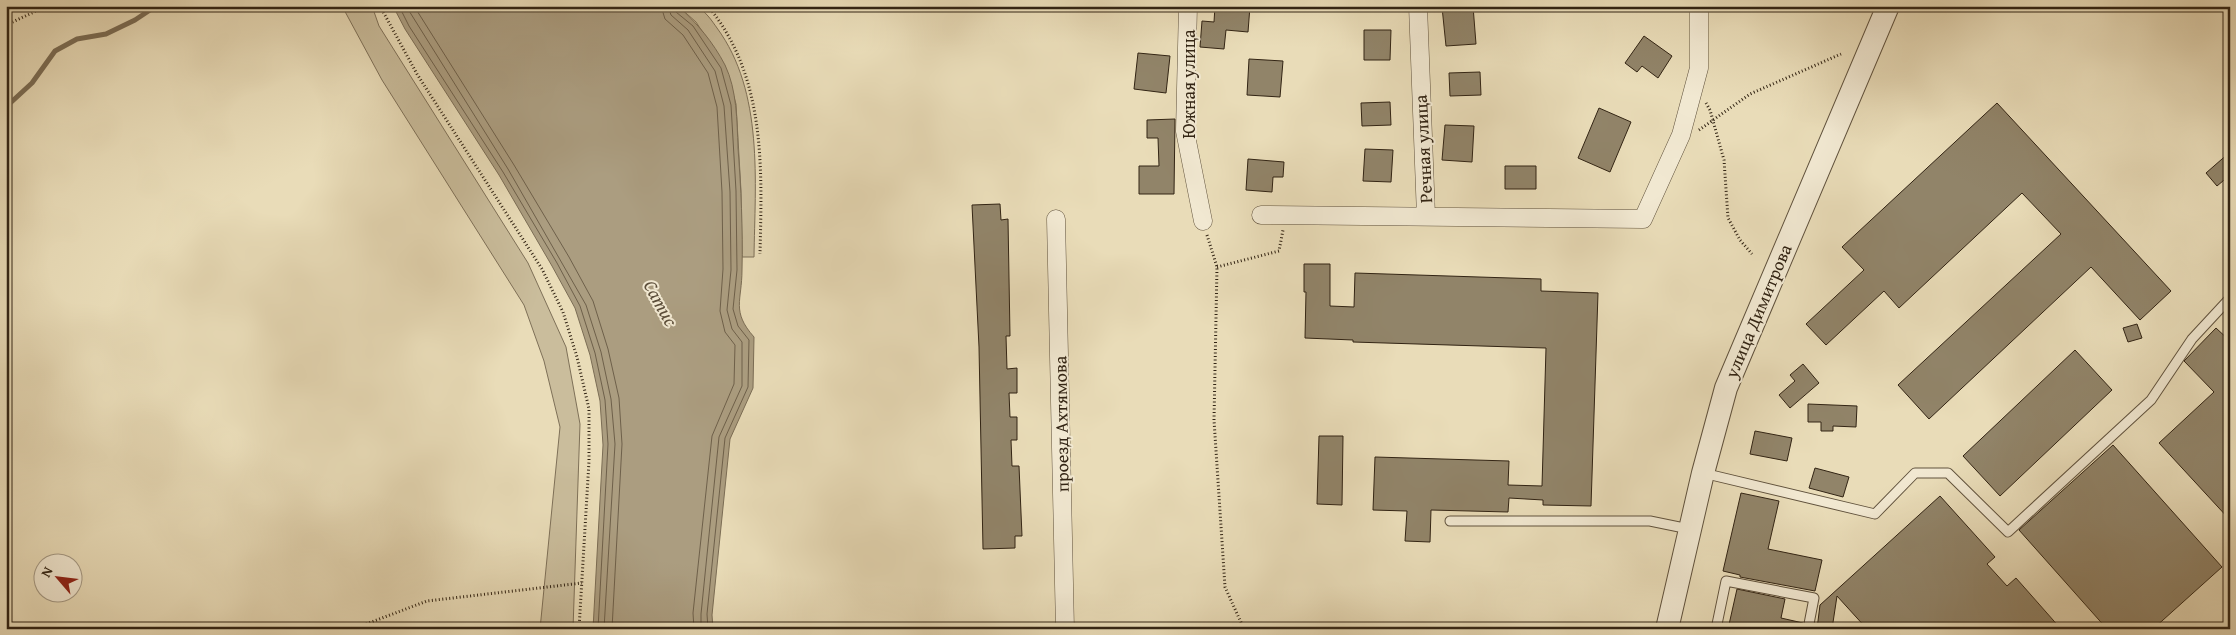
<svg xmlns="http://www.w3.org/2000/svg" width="2236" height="635" viewBox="0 0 2236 635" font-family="'Gentium Book Plus',serif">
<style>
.green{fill:#cabd9c;stroke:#7e7058}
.water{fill:#ab9d80;stroke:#7b6d55}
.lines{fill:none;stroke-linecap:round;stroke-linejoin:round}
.shore{stroke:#6e604a;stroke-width:1}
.stream{stroke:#7b6d55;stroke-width:5}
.building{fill:#918469;stroke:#322414}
.service-casing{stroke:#60523d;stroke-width:11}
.minor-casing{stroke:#60523d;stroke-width:19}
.tertiary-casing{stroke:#60523d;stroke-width:24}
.path{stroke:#322414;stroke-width:3;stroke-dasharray:1 2.5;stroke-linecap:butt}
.service{stroke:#f1e8d1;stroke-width:9}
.minor{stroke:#f1e8d1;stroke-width:18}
.tertiary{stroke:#f1e8d1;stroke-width:22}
.labels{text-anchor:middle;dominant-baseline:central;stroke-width:4;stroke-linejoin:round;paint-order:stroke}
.street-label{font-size:18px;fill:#322414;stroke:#f1e8d1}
.water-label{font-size:19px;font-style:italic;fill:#5c4e3a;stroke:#f1e8d1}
</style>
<rect width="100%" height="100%" fill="#e9dcb8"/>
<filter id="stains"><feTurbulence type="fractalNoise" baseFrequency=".004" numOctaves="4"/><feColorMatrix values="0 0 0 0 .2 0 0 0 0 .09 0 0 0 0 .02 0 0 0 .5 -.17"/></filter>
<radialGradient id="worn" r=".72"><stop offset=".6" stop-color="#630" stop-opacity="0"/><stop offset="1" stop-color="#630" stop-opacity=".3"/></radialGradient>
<!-- green -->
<path class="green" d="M342,6h30l7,20 149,237 38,84 14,77 -7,205h-33l20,-202 -16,-66 -20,-56 -142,-225z
M678,6c5,0 14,-1 18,1 9,3 16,14 21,21 47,64 38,154 37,229h-12l-1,-66 -5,-87 -11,-38 -29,-44z"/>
<!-- water -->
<path class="water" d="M393,6h285c19,17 35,36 47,59 12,25 12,56 13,83 3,40 5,81 4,122 0,31 -11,41 12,67l-1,51 -23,51 -18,176 1,14h-120l10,-184 -3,-44 -10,-46 -15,-47 -23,-42 -53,-91 -94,-146z"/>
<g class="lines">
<!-- shore -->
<path class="shore" d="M399,6l10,20 94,146 54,91 23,43 15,47 10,47 3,44 -10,185
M406,6l102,163 78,136 15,47 10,47 4,45 -11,185
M414,6l100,159 55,92 24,44 15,48 11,49 3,46 -10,185
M661,6l4,13 18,16 25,38 9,34 5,85 1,77 -3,42 5,21 10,13 -1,39 -22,52 -19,177 1,16
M668,6l3,9 17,15 27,41 9,35 6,86 1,78 -4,40 5,19 10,13v44l-23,51 -18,177v15
M675,6l1,6 17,14 28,42 10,37 5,86 1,79 -4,39 5,17 11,14 -1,47 -23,51 -18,176 1,15"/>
<!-- stream -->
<path class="stream" d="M6,129l1,-23 25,-23 23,-32 22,-12 29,-5 29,-14 21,-14"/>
</g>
<!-- building -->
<path class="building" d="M1215,6h35l-2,26 -22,-2 -2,19 -24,-2 2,-26 12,1z
M1473,6l3,38 -30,2 -4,-39z
M1364,30h27l-1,30h-26z
M1644,36l28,20 -14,22 -16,-12 -5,6 -12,-9z
M1138,53l32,3 -4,37 -32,-4z
M1249,59l34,2 -3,36 -33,-2z
M1480,72l1,23 -31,1 -1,-23z
M1390,102l1,23 -29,1 -1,-23z
M1997,103l174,188 -31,29 -49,-53 -162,152 -31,-34 163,-151 -39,-41 -123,115 -15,-17 -58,54 -20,-21 58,-54 -22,-23z
M1599,108l32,14 -21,50 -32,-14z
M1175,119l-1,75h-35v-28h20l-1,-28h-11v-18z
M1445,125l29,1 -2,36 -30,-2z
M1365,149l28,1 -2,32 -28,-1z
M2230,152v23l-13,11 -11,-13z
M1248,159l36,3 -1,15h-10l-1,15 -26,-2z
M1505,166h31v23h-31z
M1000,204l1,16 7,-1 2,117h-4l1,33 10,-1v25h-8l1,24h7v23h-6l1,26h7l3,70h-7v12l-32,1 -4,-202 -7,-142z
M1304,264h26v42l24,1 1,-34 186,6v12l57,2 -7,213 -48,-1v-5l-34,-2 -1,14 -77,-2 -1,32 -25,-1 2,-30 -34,-1 2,-53 134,4 -1,24 34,1 4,-138 -193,-6v-2l-48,-2 1,-46h-2z
M2137,324l5,14 -14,4 -5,-14z
M2216,328l14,13v179l-71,-77 55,-51 -30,-31z
M2075,350l37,40 -112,106 -37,-40z
M1803,364l16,19 -29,25 -11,-13 16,-14 -5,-6z
M1808,404l49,2 -1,21 -23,-1v5h-12v-9h-13z
M1755,431l37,7 -5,23 -37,-7z
M1319,436h24l-1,69 -25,-1z
M2113,445l109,122 -69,62h-46l-88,-99z
M1815,468l34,9 -6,20 -34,-9z
M1741,493l38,8 -11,48 54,11 -7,31 -75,-14v-2l-17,-4z
M1940,496l55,61 -8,7 20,22 9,-8 45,51h-194l-30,-33 -5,33h-15l3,-24z
M1737,589l48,10 -4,19 22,5 -1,6h-74z"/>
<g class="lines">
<!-- service casing -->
<g class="service-casing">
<path id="service" d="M1703,473l172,41 40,-41h33l60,59 143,-132 41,-61 38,-41
M1450,521h200l39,8
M1716,629l10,-48 88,17 -6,31"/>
</g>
<!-- minor casing -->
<g class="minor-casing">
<path id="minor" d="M1188,6l-3,125 18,90
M1418,6l8,210
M1261,215l382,4 38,-84 18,-67v-62
M1056,219l9,410"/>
</g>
<!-- tertiary casing -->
<g class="tertiary-casing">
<path id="tertiary" d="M1667,629l36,-156 23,-85 162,-382"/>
</g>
<!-- path -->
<path class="path" d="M380,6l37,68 125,195 21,43 14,45 12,52v52l-10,168
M708,6c58,71 54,161 52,248
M6,25l41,-19
M1706,103l4,7 14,50 4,58 12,22 12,14
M1699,130l51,-36 91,-40
M1207,235l10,32 -3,153 11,167 19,42
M1217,267l62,-16 4,-21
M353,629l74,-28 155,-18"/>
<!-- service -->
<use href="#service" class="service"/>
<!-- minor -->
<use href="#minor" class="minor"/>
<!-- tertiary -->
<use href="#tertiary" class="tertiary"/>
</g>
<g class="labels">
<!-- street labels -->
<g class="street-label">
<text transform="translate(1188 84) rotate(-90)">Южная улица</text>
<text transform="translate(1423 149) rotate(-93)">Речная улица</text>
<text transform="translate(1758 311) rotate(-67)">улица Димитрова</text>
<text transform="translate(1061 424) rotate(-91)">проезд Ахтямова</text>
</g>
<!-- water labels -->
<g class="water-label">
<text transform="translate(661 303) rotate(61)">Сатис</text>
</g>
</g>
<!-- margin -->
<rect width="2236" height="635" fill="none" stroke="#e9dcb8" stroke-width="25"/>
<rect x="8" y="8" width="2221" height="620" fill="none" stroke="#322414" stroke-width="2.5"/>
<rect x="12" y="12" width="2211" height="610" fill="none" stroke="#322414"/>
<!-- north arrow -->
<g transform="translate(58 578) rotate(298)"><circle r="24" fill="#f1e8d1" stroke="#a59a85"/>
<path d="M0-4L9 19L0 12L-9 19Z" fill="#8f2418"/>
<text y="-8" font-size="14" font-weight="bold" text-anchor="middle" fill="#322414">N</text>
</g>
<rect width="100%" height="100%" filter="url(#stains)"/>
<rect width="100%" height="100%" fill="url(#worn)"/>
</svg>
